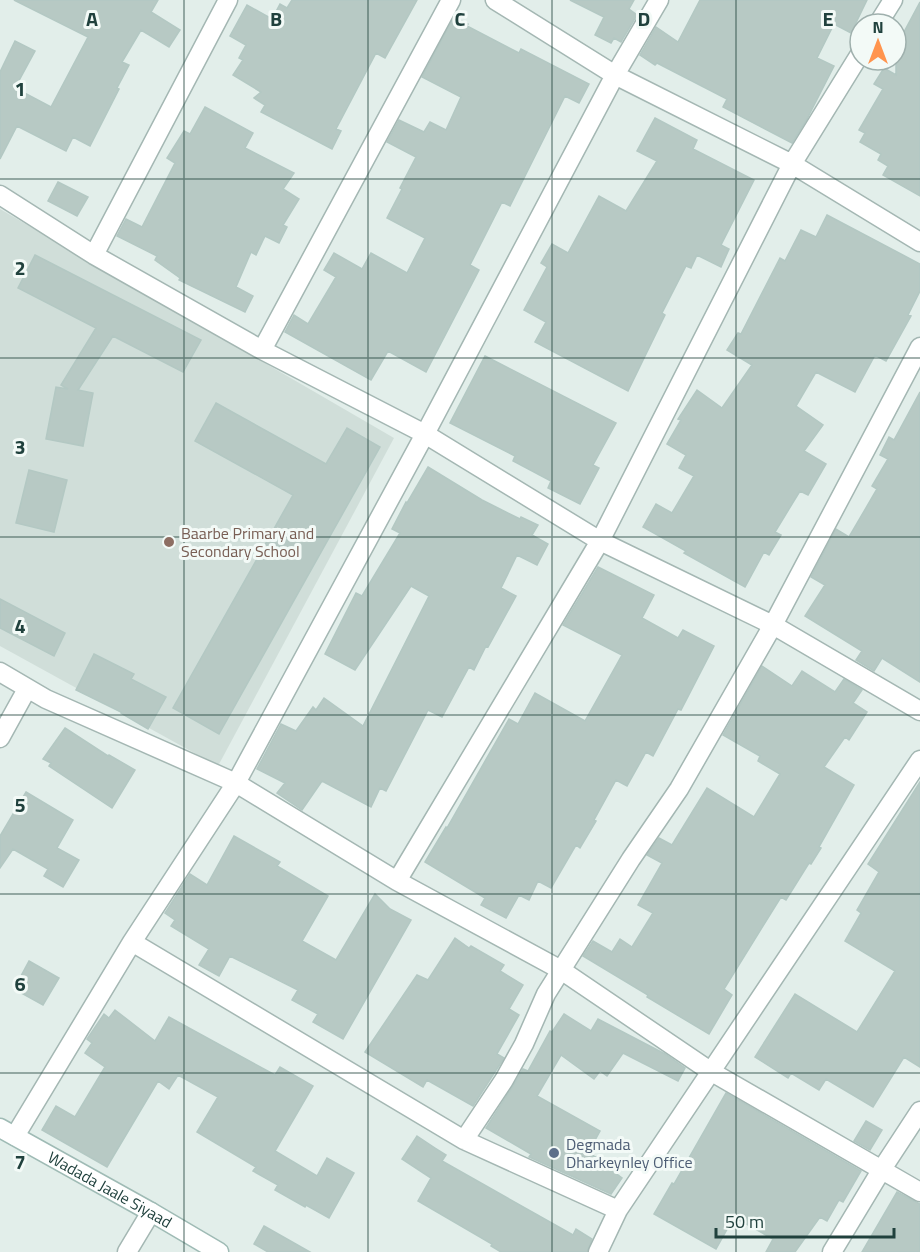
<svg xmlns="http://www.w3.org/2000/svg" width="920" height="1252" viewBox="0 0 920 1252" font-family="'Titillium Web',sans-serif">
<style>
.built{fill:#d0ded9}
.building{fill:#b7c9c4;stroke:#b3c8c3;stroke-width:1.5}
.lines{fill:none;stroke-linecap:round;stroke-linejoin:round}
.minor-casing{stroke:#a4b7b3;stroke-width:21}
.secondary-casing{stroke:#9fbbb5;stroke-width:21}
.minor{stroke:#fff;stroke-width:18}
.secondary{stroke:#fff;stroke-width:18}
.grid{fill:none;stroke:#20413d;stroke-width:1.5;stroke-opacity:0.55}
.education-dot{fill:#8d6e63;stroke:#f3faf7;stroke-width:2}
.service-dot{fill:#5c6f8a;stroke:#f3faf7;stroke-width:2}
.labels{text-anchor:middle;dominant-baseline:central;stroke-width:6;stroke-linejoin:round;paint-order:stroke}
.education-label{font-size:16px;fill:#785e54;stroke:#f3faf7;text-anchor:start}
.service-label{font-size:16px;fill:#4e5e75;stroke:#f3faf7;text-anchor:start}
.street-label{font-size:16px;fill:#20413d;stroke:#f3faf7}
.grid-label{font-size:20px;text-anchor:middle;font-weight:bold;fill:#20413d;stroke:#f3faf7;stroke-width:6;stroke-linejoin:round;paint-order:stroke}
</style>
<rect width="100%" height="100%" fill="#e2eeea"/>
<!-- built -->
<path class="built" d="M0,209l394,229 -176,328 -218,-120z"/>
<!-- building -->
<path class="building" d="M14,0h144l-7,12 29,18 -11,17 -28,-17 -19,32 7,3 -12,23 2,1 -29,57 -17,-9 -7,14 -49,-25 -17,33v-87l15,-31 20,10 -20,37 36,19 37,-70z
M292,0h125l-32,58 -9,-5 -40,76 5,2 -9,18 -71,-37 4,-7 -11,-7 7,-6 -28,-17 10,-15 -4,-2 7,-13 -16,-9 17,-31 25,14 8,-15 7,4z
M570,0h64l-5,9 8,6 -16,27 -7,-4 -3,5 -16,-8 9,-18z
M700,0h167l-16,33 -17,-9 -17,34 17,8 -27,53 -15,24 -69,-36 4,-8 -70,-36 -2,2 -15,-10 16,-28 22,15z
M920,2v194l-37,-21 5,-9 -10,-6 3,-6 -21,-12 5,-9 -6,-3 24,-41 -9,-5 10,-16 12,7v-28z
M454,17l14,7 -1,2 52,27 2,-4 68,35 -10,19 -14,-7 -55,110 -8,-4 -32,63 9,5 -53,102 -38,-21 -17,29 -86,-48 9,-17 14,9 28,-47 -12,-7 10,-17 28,16 9,-16 36,20 18,-35 -38,-20 15,-29 -2,-1 16,-31 -29,-15 12,-22 25,12 6,-10 16,8 15,-33 -39,-20z
M205,107l48,26 -8,15 49,25 -11,16 16,10 -16,26 4,2 -8,16 -14,-7 -9,19 -5,-3 -15,35 17,9 -8,16 -66,-32 1,-2 -25,-18 2,-4 -40,-20 9,-17 16,8 33,-64 -8,-5 17,-27 6,3z
M655,118l42,22 -4,9 61,31 -33,65 8,4 -8,18 -24,-12 -6,13 -5,-2 -24,47 3,2 -37,76 -93,-49 11,-20 -22,-12 23,-43 -6,-4 11,-19 16,9 31,-57 27,15 31,-50 -20,-10z
M58,182l30,15 -11,19 -29,-15z
M827,215l93,49v27l-12,24 3,1 -25,45 -11,-6 -20,37 -39,-20 -20,34 27,19 -19,26 22,13 -18,31 -8,-4 -25,41 6,3 -12,20 -5,-3 -19,35 -61,-34 2,-2 -43,-24 13,-23 16,9 22,-37 -15,-8 7,-13 -19,-11 14,-24 -3,-1 19,-29 25,18 30,-43 -25,-15 11,-17 3,1 39,-76 5,3 16,-31 15,7z
M35,255l166,85 -18,32 -70,-36 -35,54 15,3 -10,53 -37,-7 10,-52 12,2 -7,-4 35,-57 -78,-40z
M485,356l131,67 -23,42 6,3 -19,36 -32,-16 3,-7 -38,-20 2,-5 -65,-33z
M920,392v290l-38,-24 -8,13 -18,-11 6,-9 -57,-35 20,-31 -14,-8 25,-48 13,8 28,-48 -5,-3 16,-27 -8,-4 9,-18 5,3z
M216,403l110,61 21,-36 33,19 -161,287 -46,-26 120,-213 -98,-54z
M428,467l54,33 38,19 1,-2 17,8 -6,10 16,9 -11,21 -20,-10 -16,33 15,8 -28,51 -2,-1 -12,24 -5,-3 -27,50 -14,-7 -42,81 -6,-3 -9,19 -49,-26 -20,29 -25,-17 8,-10 -28,-14 24,-45 15,7 17,-24 3,3 8,-12 39,28 66,-130 -18,-10 -56,84 -30,-16 31,-61 6,3 38,-63 -8,-4 14,-27 1,1z
M29,470l38,10 -13,52 -38,-9z
M598,567l56,28 -12,23 36,20 5,-8 31,16 -33,64 -3,-1 -25,47 -7,-4 -19,34 -11,-6 -22,40 2,1 -16,27 -4,-3 -25,43 -13,-7 -9,19 -10,-5 -13,23 -25,-13 4,-7 -60,-36 21,-35 1,1 62,-109 9,5 17,-31 50,28 37,-66 -59,-30z
M0,599l65,34 -11,23 -54,-28z
M94,654l40,20 -3,5 35,18 -18,32 -27,-16v-1l-45,-22z
M762,666l30,20 10,-15 33,21 9,-13 18,11 -9,13 14,9 -18,28 -4,-3 -21,30 30,18 -35,62 2,1 -10,16 -2,-1 -23,37 -5,-3 -57,92 8,6 -23,39 -62,-37 1,-2 -65,-39 10,-15 19,11 8,-13 12,8 21,-34 -15,-8 24,-42 -15,-8 12,-17 13,7 35,-57 47,29 26,-43 -22,-13 2,-5 -37,-21z
M65,728l43,28 1,-1 26,15 -23,38 -63,-42 2,-3 -8,-4z
M920,782v285l-16,-10 -31,50 -47,-28 -7,11 -28,-17 -3,5 -33,-21 40,-63 62,38 38,-61 -50,-30 16,-28 -4,-3 22,-38 -11,-8z
M26,792l47,28 -16,28 22,12 -16,27 -19,-11 4,-7 -35,-20 -13,19v-32z
M234,836l46,26 -3,4 51,30 -26,45 34,19 39,-66 15,15 21,11 -68,119 -30,-17 5,-8 -26,-14 6,-10 -68,-34 -11,20 -20,-11 10,-16 -38,-23 4,-6 -10,-7 25,-39 17,11z
M455,938l14,10 2,-2 33,19 -4,6 23,14 -14,24 10,6 -22,39 7,4 -31,48 -46,-26 -4,7 -58,-35 52,-77 11,5z
M29,961l30,17 -16,27 -29,-16z
M115,1010l40,31 14,-24 106,58 5,-8 33,19 -38,65 42,25 10,-18 27,15 -25,45 -23,-13 -1,2 -30,-17 3,-5 -25,-14 3,-4 -59,-35 21,-35 -40,-22 -9,14 -11,-8 -51,86 -65,-37 14,-24 19,11 30,-50 -20,-14 7,-10 -5,-4 17,-25 5,4z
M564,1014l27,17 7,-12 67,35 20,14 -7,13 -55,-28 -16,23 -7,-5 -6,8 -33,-24 -24,41 63,35 -12,22 19,10 -1,3 16,12 -11,16 -82,-37 2,-3 -45,-26 27,-42 10,-17 5,2 22,-40 2,1z
M726,1093l135,78 -18,31 -4,-2 -12,21 -7,-4 -25,35h-29l7,-13 -39,-22 -18,32 -62,-35 18,-31 2,1z
M866,1121l16,9 -12,20 -16,-9z
M417,1136l18,12 11,7 -4,6 131,74 3,-6 16,10 -5,13h-86l-10,-6 1,-2 -74,-43 13,-23 -29,-19z
M897,1192l23,12v48h-58z
M264,1226l46,26h-42l-14,-8z"/>
<g class="lines">
<!-- minor casing -->
<g class="minor-casing">
<path id="minor" d="M495,0l120,75 177,89 128,78
M878,24l15,-24
M0,195l94,60 168,95 163,84 175,107 173,84 147,86
M94,255l134,-255
M262,350l189,-350
M0,672l46,27 190,84 161,98 164,89 149,101 210,121
M0,738l27,-49
M397,881l203,-340 192,-377 68,-110
M132,942l332,198 154,70
M15,1136l117,-194 104,-159 189,-349 190,-359 44,-75
M464,1140l40,-60 20,-36 22,-50 85,-135 48,-70 94,-164 147,-278
M127,1252l24,-40
M598,1252l20,-42 302,-450
M832,1252l50,-83 38,-58"/>
</g>
<!-- secondary casing -->
<g class="secondary-casing">
<g id="secondary">
<path id="s1" d="M0,1128l151,84 68,40"/>
</g>
</g>
<!-- minor -->
<use href="#minor" class="minor"/>
<!-- secondary -->
<use href="#secondary" class="secondary"/>
</g>
<!-- grid -->
<path class="grid" d="M184,0v1252M368,0v1252M552,0v1252M736,0v1252M0,179h920M0,358h920M0,537h920M0,715h920M0,894h920M0,1073h920"/>
<!-- markers -->
<circle class="education-dot" cx="169" cy="542" r="6"/>
<circle class="service-dot" cx="554" cy="1153" r="6"/>
<g class="labels">
<!-- education labels -->
<g class="education-label">
<text x="181" y="533">Baarbe Primary and<tspan x="181" dy="18">Secondary School</tspan></text>
</g>
<!-- service labels -->
<g class="service-label">
<text x="566" y="1144">Degmada<tspan x="566" dy="18">Dharkeynley Office</tspan></text>
</g>
<!-- street labels -->
<g class="street-label">
<text stroke="none"><textPath href="#s1" startOffset="126">Wadada Jaale Siyaad</textPath></text>
</g>
</g>
<g class="grid-label">
<text x="92" y="26">A</text>
<text x="276" y="26">B</text>
<text x="460" y="26">C</text>
<text x="644" y="26">D</text>
<text x="828" y="26">E</text>
<text x="20" y="96">1</text>
<text x="20" y="275">2</text>
<text x="20" y="454">3</text>
<text x="20" y="633">4</text>
<text x="20" y="812">5</text>
<text x="20" y="991">6</text>
<text x="20" y="1169">7</text>
</g>
<!-- north arrow -->
<g transform="translate(878 42)"><circle r="28" fill="#f3faf7" stroke="#9fb0ad" stroke-width="1.5"/>
<path d="M0-4.5L10 22L0 15L-10 22Z" fill="#ff944e"/>
<text y="-9" font-size="16" font-weight="bold" text-anchor="middle" fill="#20413d">N</text>
</g>
<!-- scale -->
<path d="M716 1228v9h178v-9" fill="none" stroke="#20413d" stroke-width="3"/>
<text x="725" y="1228" font-size="18" fill="#20413d" stroke="#f3faf7" stroke-width="4.5" paint-order="stroke">50 m</text>
</svg>
